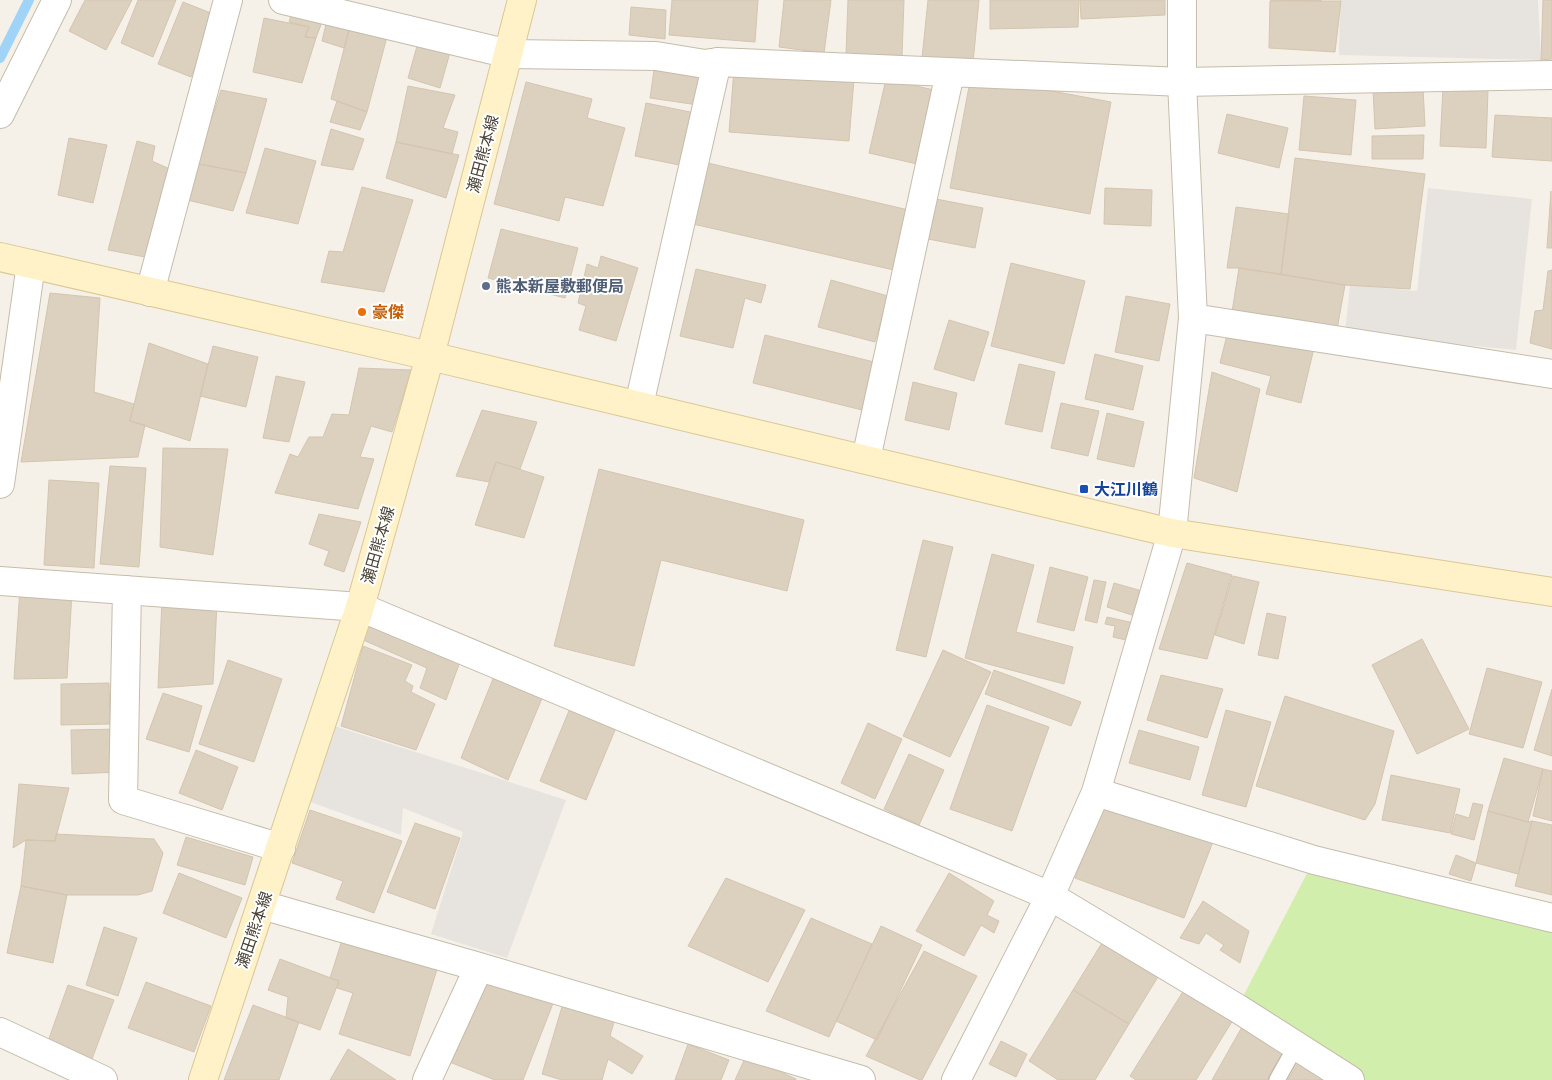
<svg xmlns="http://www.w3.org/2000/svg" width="1552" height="1080" viewBox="0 0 1552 1080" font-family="'Space Grotesk','Noto Sans JP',sans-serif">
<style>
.green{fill:#d1eead}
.parking{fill:#e7e4e0}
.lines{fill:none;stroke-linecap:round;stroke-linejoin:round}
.stream{stroke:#9fd4f8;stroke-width:10}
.building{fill:#dcd0bf;stroke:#d4c5af}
.lane-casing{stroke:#c5bcac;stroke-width:18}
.street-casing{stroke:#c5bcac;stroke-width:30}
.secondary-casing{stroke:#dac793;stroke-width:30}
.lane{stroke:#fff;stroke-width:15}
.street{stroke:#fff;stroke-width:28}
.secondary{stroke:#fff2c9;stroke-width:28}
.service-dot{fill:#5c6f8a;stroke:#fff;stroke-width:2}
.food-dot{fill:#e8710a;stroke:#fff;stroke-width:2}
.transit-dot{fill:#1a4fb4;stroke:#fff;stroke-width:2}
.labels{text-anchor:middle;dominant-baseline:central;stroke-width:4;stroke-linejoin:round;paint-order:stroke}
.street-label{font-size:16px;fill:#4a4236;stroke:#fff}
.service-label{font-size:16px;font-weight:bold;fill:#4e5e75;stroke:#fff;text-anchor:start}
.food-label{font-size:16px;font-weight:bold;fill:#c56008;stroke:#fff;text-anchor:start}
.transit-label{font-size:16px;font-weight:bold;fill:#164399;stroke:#fff;text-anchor:start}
</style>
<rect width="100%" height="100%" fill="#f6f1e8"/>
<!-- green -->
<path class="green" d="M1314,860l238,58v162h-202l-113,-72z"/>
<!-- parking -->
<path class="parking" d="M1340,0h198l3,60 -202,-5z
M1428,188l104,11 -16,151 -171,-17 5,-48 67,6z
M328,724l238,76 -59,158 -76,-24 32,-102 -60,-24 -2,27 -93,-34z"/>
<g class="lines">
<!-- stream -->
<path class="stream" d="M0,58l29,-58"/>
</g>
<!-- building -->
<path class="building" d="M85,0h47l-26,50 -37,-19z
M138,0h38l-23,57 -32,-14z
M672,0h86l-3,42 -86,-7z
M784,0h47l-7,53 -45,-6z
M848,0h56l-2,56 -56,-2z
M928,0h51l-6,63 -51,-5z
M990,0h89l-1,27 -88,2z
M1080,0h85v15l-84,4z
M1270,0h51v1z
M1543,0h9v59l-11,1z
M1270,1h71l-6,51 -66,-4z
M183,2l33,13 -25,62 -33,-13z
M631,7l35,3 -1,29 -36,-4z
M293,9l32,5 -9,24 -11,-1 4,-10 -20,-5z
M329,11l22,11 -7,26 -22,-7z
M264,18l45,9 -4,10 11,1 -14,45 -49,-11z
M351,22l37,11 -21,79 -36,-13z
M419,39l32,10 -11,39 -32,-10z
M656,56l49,8 -7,41 -48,-7z
M734,69l120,10 -5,62 -120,-9z
M971,76l140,26 -21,112 -140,-26z
M886,79l48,11 -17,74 -48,-11z
M526,82l66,17 -5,19 38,10 -22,78 -38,-9 -6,24 -65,-17z
M408,86l47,9 -12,33 15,4 -6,22 -56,-12z
M1443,87l45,3 -2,58 -46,-2z
M1423,88l2,38 -50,3 -2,-39z
M221,90l46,9 -21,74 -57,-11 15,-44h8z
M1304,96l52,4 -5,55 -52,-5z
M337,101l30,11 -7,18 -30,-8z
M646,103l49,10 -11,53 -49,-10z
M1227,114l61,14 -9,40 -61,-15z
M1495,115l57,3v43l-60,-4z
M331,129l33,10 -11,31 -32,-5z
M1424,135l-1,24h-51v-23z
M69,138l38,7 -14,58 -35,-8z
M137,141l18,5 -3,15 20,9 -27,87 -37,-7z
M396,142l63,13 -13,43 -60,-20z
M265,148l51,13 -18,63 -52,-11z
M1295,158l130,16 -15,115 -65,-4 -64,-11z
M189,162l57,11 -13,38 -54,-13z
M708,163l205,48 -15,60 -205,-47z
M362,187l51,13 -29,92 -63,-10 8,-31 14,1z
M1105,188l47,2 -1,36 -47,-2z
M1551,191l1,57h-5z
M936,199l47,9 -8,40 -47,-9z
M1236,207l53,7 -8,60 -42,-6h-12z
M501,229l77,19 -13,50 -77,-20z
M601,256l37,12 -22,73 -37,-11 7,-24 -8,-3 9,-39 11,4z
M1011,263l74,18 -21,83 -73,-18z
M1239,268l106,17 -9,50 -105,-17z
M696,269l70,16 -5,18 -16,-5 -12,50 -53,-12z
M1552,270v79l-22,-6 5,-32 8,-1 5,-39z
M831,280l57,16 -13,46 -57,-15z
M50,293l50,5 -6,94 40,12 -4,17 15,4 -7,32 -117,5z
M1126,296l44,8 -11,57 -44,-9z
M949,320l40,12 -15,49 -40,-12z
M1229,327l85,21 -13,55 -35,-9 5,-18 -51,-13z
M765,335l109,27 -12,48 -109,-27z
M149,343l59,21 -18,77 -60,-20z
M213,346l45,11 -12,50 -46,-11z
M1095,354l48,12 -10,44 -48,-11z
M1019,364l36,8 -13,60 -37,-8z
M359,368l52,2 -19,62 -21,-6 -11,31 14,2 -16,50 -83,-16 15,-39 8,3 11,-20h14l9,-23 17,1z
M1212,372l48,17 -23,103 -43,-14z
M276,376l29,6 -16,60 -26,-4z
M913,382l44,11 -8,37 -44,-10z
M1061,403l38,8 -11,45 -37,-8z
M482,410l55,12 -17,47 -24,-7 -7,20 -33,-6z
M1107,413l37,9 -10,45 -37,-8z
M163,448l65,1 -15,106 -53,-8z
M496,462l48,15 -20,61 -49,-13z
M110,466l36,2 -7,99 -39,-3z
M599,469l205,51 -17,71 -126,-31 -27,106 -80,-20z
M49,480l50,3 -5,85 -50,-3z
M319,514l42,8 -17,50 -20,-7 5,-14 -20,-7z
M923,540l30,7 -27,110 -30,-7z
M992,554l42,11 -18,67 57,15 -9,37 -99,-26z
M1187,563l45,12 -25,84 -48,-10z
M1050,567l38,10 -14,54 -37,-9z
M1233,576l26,6 -15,62 -29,-9z
M1094,580l12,2 -9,41 -12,-3z
M1114,583l28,8 -7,25 -28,-9z
M20,588l52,4 -5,86 -53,1z
M162,600l55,3 -4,81 -55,4z
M1267,613l19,4 -8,42 -20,-4z
M371,617l90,42 -15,41 -26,-12 7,-20 -66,-29z
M1107,617l27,6 -4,18 -17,-4 2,-11 -10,-2z
M1422,639l47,90 -52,25 -45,-89z
M363,646l49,19 -7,16 8,5 -2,6 24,12 -19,46 -75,-24z
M943,650l48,22 -41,85 -47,-21z
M228,660l54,19 -28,83 -55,-18z
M1487,668l55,14 -19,66 -54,-14z
M994,670l87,32 -10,24 -86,-32z
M495,674l48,22 -35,84 -47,-22z
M1161,675l62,14 -16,49 -60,-18z
M109,683l1,41 -49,1v-41z
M1552,689v67l-18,-6z
M163,693l39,13 -13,46 -43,-13z
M1285,696l109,35 -19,73 -10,16 -109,-34z
M573,701l45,22 -32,77 -46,-19z
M987,705l62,22 -37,104 -62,-22z
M1226,710l45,12 -25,85 -44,-12z
M868,723l34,16 -27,60 -34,-16z
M119,729l1,43 -48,2 -1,-44z
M1139,730l60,17 -9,33 -61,-17z
M196,750l42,17 -16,43 -43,-17z
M909,754l35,16 -25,55 -35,-16z
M1504,758l39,11 -15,53 -40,-11z
M1543,769l9,2v50l-19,-5z
M1391,775l69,14 -10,44 -68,-13z
M19,784l50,4 -14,53 -29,-1 -13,8z
M1105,799l109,40 -30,79 -109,-40z
M1473,803l10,2 -9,35 -23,-6 5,-20 13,4z
M310,810l92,31 -28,72 -38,-14 7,-18 -51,-18z
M1488,811l40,11 4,-1 -14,53 -42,-11z
M1532,821l20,4v70l-37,-9z
M415,823l45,15 -25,71 -48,-17z
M56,834l98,5 9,14 -11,38 -14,4h-71l-46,-9 5,-46 29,1z
M186,837l67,20 -8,28 -68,-20z
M1456,855l20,8 -5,18 -22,-7z
M179,873l63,25 -16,40 -63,-25z
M949,873l45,28 -7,14 12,6 -5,12 -13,-8 -17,31 -48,-25z
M726,878l79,32 -37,72 -80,-36z
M21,886l46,9 -14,68 -46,-10z
M1203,901l46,30 -9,32 -20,-13 4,-5 -18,-12 -7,11 -19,-6z
M811,918l61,26 -43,93 -63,-26z
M881,926l41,19 -45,95 -41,-19z
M104,927l33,11 -19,58 -32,-11z
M344,934l95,29 -29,93 -71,-22 14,-41 -16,-5 2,-7 -9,-3z
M1105,938l56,34 -32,52 -56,-34z
M924,951l53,25 -55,104h-2l-54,-24z
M280,959l59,22 -19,49 -34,-12 2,-21 -20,-7z
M482,973l72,28 -31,79h-28l-48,-19z
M146,982l65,24 -17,46 -66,-24z
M68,985l46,15 -22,59 -45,-15z
M1073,990l56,34 -34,56h-37l-29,-19z
M1184,990l49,30 -37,60h-60l-6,-4z
M564,1000l52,15 -6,21 33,20 -11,18 -24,-15 -6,21h-40l-20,-6z
M253,1005l46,17 -20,58h-55z
M1242,1027l44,23 -16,30h-58z
M1001,1041l26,13 -11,23 -27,-13z
M688,1044l41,16 -8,20h-46z
M348,1049l48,31h-66z
M746,1056l50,23v1h-61z
M1298,1063l30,17h-40z"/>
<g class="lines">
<!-- lane casing -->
<g class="lane-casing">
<path id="lane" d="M1277,1080l19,-34"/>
</g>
<!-- street casing -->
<g class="street-casing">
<path id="street" d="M283,0l226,54 147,2 49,8 12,-2 465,20 370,-7
M0,114l57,-114
M150,292l78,-292
M1193,318l359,56
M639,405l78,-343
M866,459l84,-386
M0,484l31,-220
M0,581l360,26 690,289 187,112 113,72
M127,590l-4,210 158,48
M1096,792l218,68 238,58
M262,905l217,62 382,113
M0,1032l103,48
M427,1080l52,-113
M956,1080l94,-184 46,-104 76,-259 21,-215 -11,-236v-82"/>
</g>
<!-- secondary casing -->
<g class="secondary-casing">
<path id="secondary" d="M0,257l430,99 742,177 380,59
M203,1080l157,-473 70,-251 92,-356"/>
</g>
<!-- lane -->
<use href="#lane" class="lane"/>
<!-- street -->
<use href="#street" class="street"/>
<!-- secondary -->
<use href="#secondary" class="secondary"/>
</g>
<!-- markers -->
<circle class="service-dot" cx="486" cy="286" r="5"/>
<circle class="food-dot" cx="362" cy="312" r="5"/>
<rect class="transit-dot" x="1079" y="484" width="10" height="10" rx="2.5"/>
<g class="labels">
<!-- street labels -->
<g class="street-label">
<text transform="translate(483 154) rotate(-75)">瀬田熊本線</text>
<text transform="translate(378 545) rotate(-74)">瀬田熊本線</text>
<text transform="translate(254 930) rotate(-71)">瀬田熊本線</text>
</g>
<!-- service labels -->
<g class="service-label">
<text x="496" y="286">熊本新屋敷郵便局</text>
</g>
<!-- food labels -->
<g class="food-label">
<text x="372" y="312">豪傑</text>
</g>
<!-- transit labels -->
<g class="transit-label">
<text x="1094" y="489">大江川鶴</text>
</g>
</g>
</svg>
